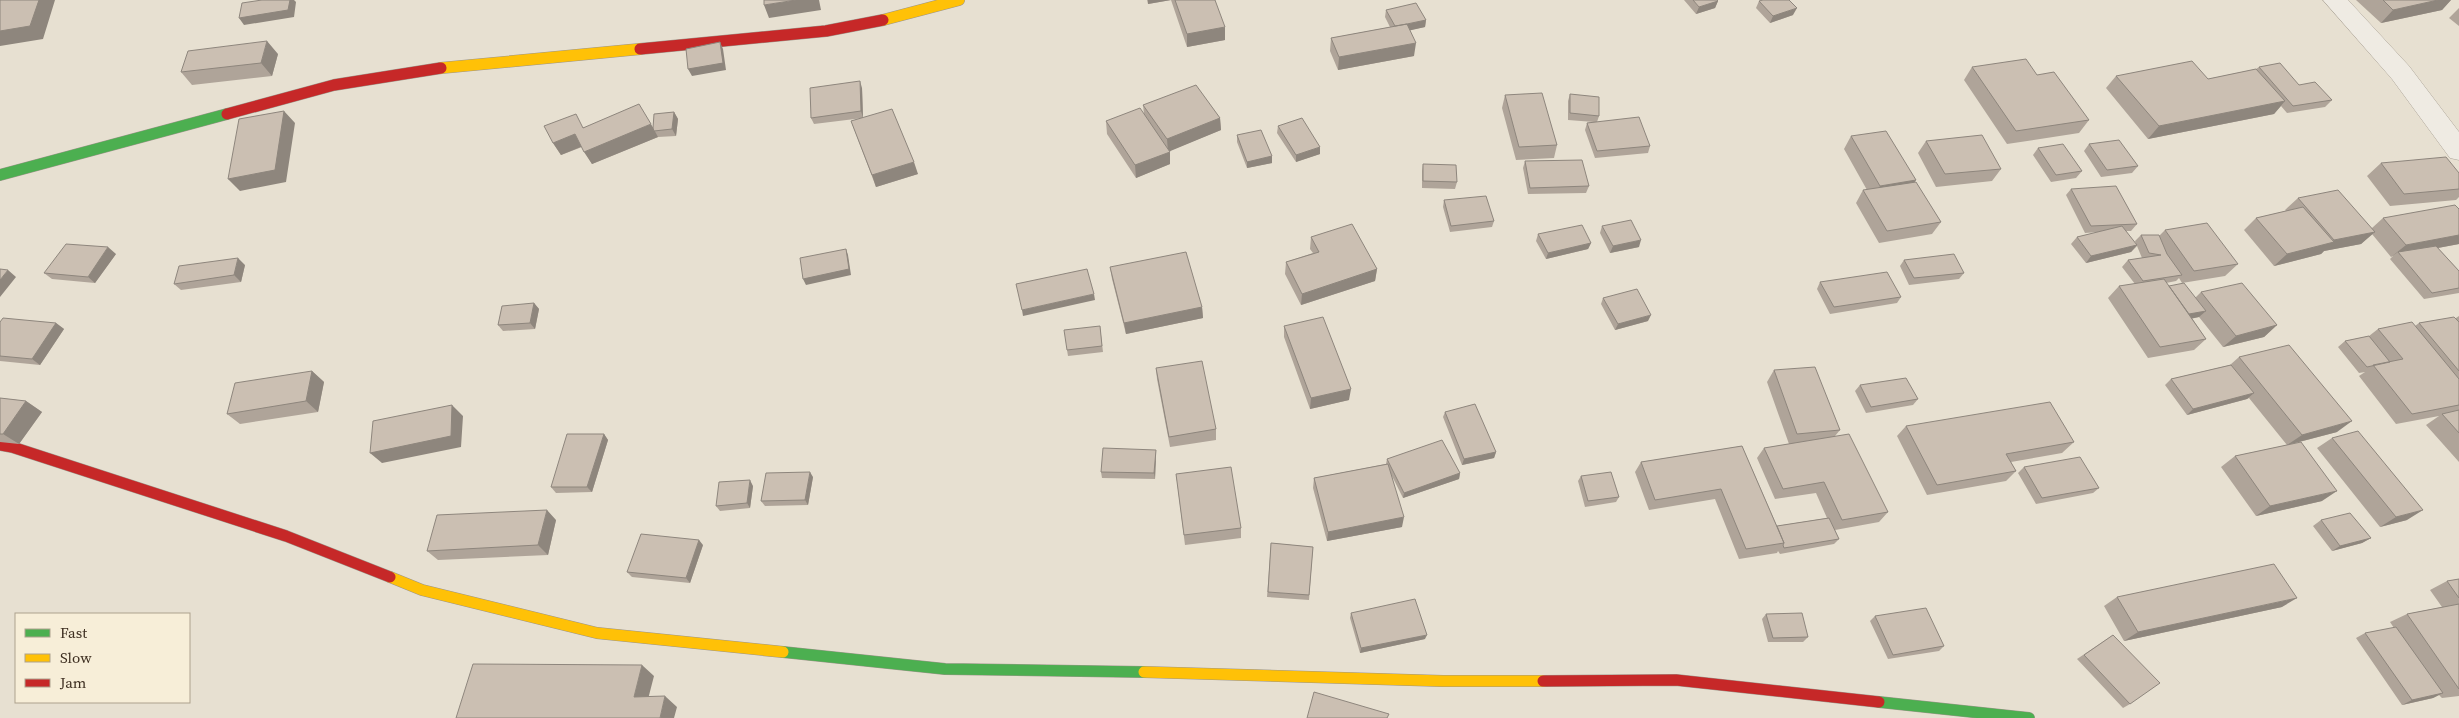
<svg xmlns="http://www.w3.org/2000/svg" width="2459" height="718" viewBox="0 0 2459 718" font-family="'Source Serif 4',serif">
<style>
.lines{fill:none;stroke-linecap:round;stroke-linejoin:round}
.street-casing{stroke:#ada599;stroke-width:1}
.fast-casing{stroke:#9c958a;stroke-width:12}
.slow-casing{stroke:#9c958a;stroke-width:12}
.jam-casing{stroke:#9c958a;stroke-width:12}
.street{fill:#efebe3;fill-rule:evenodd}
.fast{stroke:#4caf50;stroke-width:11}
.slow{stroke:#ffc107;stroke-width:11}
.jam{stroke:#c62828;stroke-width:11}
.wall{fill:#afa499}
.shaded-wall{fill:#8e867d}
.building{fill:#cbbfb2;stroke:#8e867d}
</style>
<rect width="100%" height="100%" fill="#e7e0d1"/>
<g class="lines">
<!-- street casing -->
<g class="street-casing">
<path id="street" d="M2323,0h25l61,66 50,66v28l-9,-2 -58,-79z"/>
</g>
<!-- fast casing -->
<g class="fast-casing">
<path id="fast" d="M0,175l227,-61
M783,652l162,17 199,3
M1879,702l150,16"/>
</g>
<!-- slow casing -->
<g class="slow-casing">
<path id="slow" d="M883,20l76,-20
M441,68l199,-19
M390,577l32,13 175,43 186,19
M1144,672l299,9h100"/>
</g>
<!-- jam casing -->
<g class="jam-casing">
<path id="jam" d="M640,49l186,-18 57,-11
M227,114l107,-29 107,-17
M0,445l12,2 274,89 104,41
M1543,681l133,-1 203,22"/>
</g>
<!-- street -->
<use href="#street" class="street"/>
<!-- fast -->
<use href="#fast" class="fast"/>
<!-- slow -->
<use href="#slow" class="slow"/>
<!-- jam -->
<use href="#jam" class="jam"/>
</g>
<!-- wall -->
<path class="wall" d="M1147,0h68l10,40 -38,7 -16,-47 -23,4z
M1684,0h33l1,1 -3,7 -19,6z
M2356,0h95l-9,10 -61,13z
M1759,1l34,14 -23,8 -14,-15z
M2459,8v18l-10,-8z
M1386,10l40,10 -1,7 -15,3 4,26 -76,14 -8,-19 1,-13 59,-11 -5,-10z
M278,54l-6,22 -80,9 -11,-13z
M1972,67l117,53 -10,13 -72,11 -43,-64z
M2259,67l73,33 -7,7 -38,6 -6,-7 -7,8 -126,25 -42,-51 10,-12 92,3 48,-10z
M862,88l1,30 55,56 -42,13 -25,-66 12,-3 -49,6 -3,-6z
M1570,94l29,22 -2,6 53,24 -2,7 -53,5 -10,-28 2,-7 7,-1 -26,-2v-19z
M1505,95l52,50 -3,13 -38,2 -14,-52z
M1143,105l77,13 1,12 -52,21 1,13 -34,14 -29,-44 -1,-13 38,-7z
M674,112l4,7 -2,17 -18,1 -66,27 -10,-17 -21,8 -8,-12 31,-16h69z
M1278,126l42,28 -24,8 -19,-29z
M1237,135l35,21v7l-25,5 -10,-26z
M1851,136l65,44 -2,2 27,40 -9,12 -53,9 -23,-40 7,-13h4l-23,-41z
M1926,141l75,28 -9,12 -56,6 -18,-34z
M2089,144l49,22 -6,7 -31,4 -17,-26z
M2038,148l44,23 -6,7 -25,4 -18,-27z
M1525,161l64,25 -3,7 -58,1 -5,-26z
M2381,163l78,26v8l-3,3 -66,6 -23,-30z
M1423,164l34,18 -2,7 -33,-1v-17z
M2071,189l66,35 -6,7h-5l10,13 -1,-3 6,-6 18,1 6,-6 73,34 -13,12 -43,7 -3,-5 -3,3 -10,2 3,3 26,12 6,-6 76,33 -13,12 -41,10 -24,-30 -7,1 14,21 -12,11 -46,8 -40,-60 11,-12 16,-2 -13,-17 6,-7 14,-2 -5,-12 -6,6 -45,11 -15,-19 6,-7 21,-5 -13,1 -19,-38z
M2298,198l74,30 11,-10 76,-9v35l-21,4 21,23v22l-35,6 -34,-40 3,-3 -2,1 -19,-23 -11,10 -37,7 -3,3 -47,12 -30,-36 12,-12 30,-7 -1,-1z
M1444,200l50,21 -2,6 -42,5 -7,-25z
M1602,226l37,21 -29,6 -10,-20z
M1538,234l53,9 -3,6 -42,10 -10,-18z
M1311,237l66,32 -2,12 -74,24 -16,-31 1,-12 27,-9 -3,-4z
M116,254l-21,29 -43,-4 -8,-6z
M1904,260l60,13 -5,6 -50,6 -9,-19z
M245,265l-4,17 -60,8 -7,-6z
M1110,267l92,40 1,11 -77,16 -14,-55z
M1820,282l81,15 -4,6 -67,11 -13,-25z
M1603,298l45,23 -33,9 -14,-26z
M534,303l5,6 -4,20 -32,2 -5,-6z
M2459,316v146l-33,-37 13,-9 -43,8 -37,-48 6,-4 -6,1 -21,-26 7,-6 24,-5 9,-7 37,-3 4,-3 37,-5z
M0,322l56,1 8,6 -24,36 -40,-4z
M1100,326l3,26 -35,4 -1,-6z
M1284,326l65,74 -39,9 -26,-72z
M2239,357l98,75 -49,13 34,56 -66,15 -35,-49 14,-11 52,-11 -38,-47 -2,1 -60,16 -22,-30 6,-6 59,-14z
M1156,368l60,61v11l-46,7 -13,-68z
M1774,370l66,60 -5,6 53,76 -9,10 -44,8 4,9 -5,5 -54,10 -2,-3 -1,2 -38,6 -24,-60 -66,11 -14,-38 6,-10 101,-16 35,80 50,-8 -11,-25 -41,6 -18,-41 7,-10 25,-4 -22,-62z
M312,371l12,11 -6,30 -78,12 -13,-10z
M1860,385l58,14 -5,6 -47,8 -11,-22z
M0,398l26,3 16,11 -23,32 -19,-2z
M1445,412l51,40 -2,6 -32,7 -19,-48z
M1906,426l168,16 -12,11 -51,9 5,9 -10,10 -79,14 -30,-59z
M604,434l4,6 -16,52 -36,1 -5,-6z
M2332,438l75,82 -27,7 -63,-79z
M1156,450v5l-1,24 -53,-1 -1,-6z
M1387,459l73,14 -1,6 -56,19 -11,-22 10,51 -75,14 -14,-53 1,-10 72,-14z
M2024,467l75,21 -6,5 -57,11 -18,-31z
M1176,474l65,54v10l-56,7z
M1581,476l38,21 -3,5 -31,5 -7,-26z
M813,477l-5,28 -43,1 -4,-5z
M753,486l-3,22 -30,3 -4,-5z
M556,520l-8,35 -110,5 -11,-9z
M2321,520l50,18 -9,5 -30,8 -19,-25z
M1271,543l42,4 -4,53 -42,-3z
M703,545l-13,38 -58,-6 -5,-5z
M2459,579v117l-17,2 -3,-3 -6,3 -31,7 -46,-67 9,-5 29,-5 -4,-6 17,-8 35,-7 -12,-17 17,-9z
M2117,597l165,10 -158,34 -20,-35z
M1351,613l74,26 -65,14 -10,-35z
M1766,614l42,23 -5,5h-35l-6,-23z
M1875,616l69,30 -5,5 -51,8 -18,-38z
M2113,635l17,69 -7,4 -46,-49z"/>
<!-- shaded-wall -->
<path class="shaded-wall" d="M39,0h16l-12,39 -43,7v-15z
M290,0h4l2,2 -2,15 -50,8 -5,-7z
M796,0h23l2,10 -52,8 -5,-13z
M1148,0h23l-23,4z
M2438,0h13l-9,10 -61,13 12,-13z
M1718,1l-3,7 -19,6 3,-7z
M1797,8l-4,7 -23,8 3,-7z
M1426,20l-1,7 -31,7 1,-7z
M1225,27v13l-38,7v-13z
M267,41l11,13 -6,22 -11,-13z
M720,42l3,7 3,21 -34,6 -4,-7z
M1416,43l-2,13 -76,14 1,-13z
M860,81l2,7 1,30 -2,-7z
M2285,101l-11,13 -126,25 11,-13z
M284,111l11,12 -9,59 -46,9 -12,-12z
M674,112l4,7 -2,17 -4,-7z
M1220,118l1,12 -53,22 -1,-13z
M651,124l7,13 -66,27 -8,-12z
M575,134l8,12 -22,9 -8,-12z
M1320,147v7l-24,8v-7z
M1170,152v12l-34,14 -1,-13z
M1272,156v7l-25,5v-6z
M914,162l4,12 -42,13 -4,-12z
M1916,180l-8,12 -36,6 8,-12z
M2375,232l-14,12 -37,7 -3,3 -47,12 13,-12 43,-11 4,-3z
M2459,235v9l-59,11 -2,-3 -7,5 15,-12z
M1641,240l-2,7 -29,6 3,-7z
M1591,243l-3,6 -42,10 2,-6z
M2137,245l-6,7 -45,11 5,-7z
M108,247l8,7 -21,29 -7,-6z
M846,249l2,6 3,20 -45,10 -3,-6z
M238,258l7,7 -4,17 -7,-7z
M1377,269l-2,12 -74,24 1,-11z
M8,270l8,7 -16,20v-17z
M1094,294l1,6 -72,16 -1,-6z
M534,303l5,6 -4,20 -5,-6z
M1202,307l1,11 -77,16 -2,-11z
M2206,311l-7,6 -18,4 6,-7z
M1651,315l-3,6 -33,9 3,-6z
M56,323l8,6 -24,36 -8,-6z
M2277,325l-13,12 -41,10 13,-11z
M312,371l12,11 -6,30 -12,-11z
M1351,389l-2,11 -39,9 1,-11z
M2254,393l-7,6 -60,16 6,-6z
M26,401l16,11 -23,32 -16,-10z
M452,405l11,11 -2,31 -79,16 -12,-10z
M2352,421l-15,11 -50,13 15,-10z
M604,434l4,6 -16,52 -5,-5z
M1156,450v5l-1,24 -1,-6z
M1496,452l-2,6 -32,7 2,-6z
M810,472l3,5 -5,28 -3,-5z
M1460,473l-1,6 -56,19 1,-5z
M750,480l3,6 -3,22 -3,-5z
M2337,491l-15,10 -66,15 14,-10z
M547,510l9,10 -8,35 -10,-10z
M2423,510l-16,10 -27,7 16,-10z
M1404,517l-2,10 -75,14 1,-9z
M2371,538l-9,5 -30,8 8,-5z
M699,540l4,5 -13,38 -4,-5z
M2297,598l-15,9 -158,34 14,-9z
M1427,635l-2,4 -65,14 1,-5z
M642,665l12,11 -8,31 -12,-10z
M2443,693l-10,5 -31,7 10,-5z
M665,696l12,11 -3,11h-14z"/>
<!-- building -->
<path class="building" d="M0,0h39l-9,26 -30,5z
M262,0h28l-2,10 -49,8 3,-15z
M764,0h32l-32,5z
M1175,0h40l10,27 -38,7z
M1693,0h24l1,1 -19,6z
M1763,0h26l8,8 -24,8 -14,-15z
M2383,0h55l-45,10z
M1416,3l10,17 -19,4 -12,2 -9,-16z
M1407,24l9,19 -77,14 -8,-19z
M267,41l-6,22 -80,9 7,-21z
M720,42l3,21 -35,6 -2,-20z
M2026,59l11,16 17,-3 35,48 -73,11 -44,-64z
M2192,61l16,18 48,-10 29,32 -126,25 -43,-50z
M2280,63l19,22 16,-3 17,18 -39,6 -34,-39z
M860,81l1,30 -50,7 -1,-30z
M1196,85l24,33 -53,21 -24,-34z
M1542,93l15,52 -38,2 -14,-52z
M1570,94l29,3v19l-29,-3z
M639,104l12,20 -67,28 -9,-18 -22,9 -9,-17 32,-12 7,14z
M1140,108l30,44 -35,13 -29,-44z
M892,109l22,53 -42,13 -21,-54z
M284,111l-9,59 -47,9 11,-60z
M674,112l-2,17 -18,2 -1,-3 1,-14z
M1639,117l11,29 -53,5 -10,-28z
M1302,118l18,29 -24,8 -18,-29z
M1261,130l11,26 -25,6 -10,-27z
M1886,131l30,49 -36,6 -29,-50z
M1982,135l19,34 -56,5 -19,-33z
M2119,140l19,26 -31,4 -18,-26z
M2063,144l19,27 -26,4 -18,-27z
M2446,157l13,16v16l-55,5 -23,-31z
M1582,160l7,26 -59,2 -5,-27z
M1423,164l33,1 1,17 -34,-1z
M1916,182l25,40 -54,9 -24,-41z
M2116,186l21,38 -46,2 -20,-37z
M2338,190l37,42 -41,8 -36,-42z
M1486,196l8,25 -43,5 -7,-26z
M2455,205l4,4v26l-53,10 -23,-27z
M2303,207l31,35 -47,12 -31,-36z
M1631,220l10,20 -28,6 -11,-20z
M2207,223l31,41 -44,7 -29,-41z
M1352,224l25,45 -75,25 -16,-32 33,-10 -8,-15z
M1582,225l9,18 -43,10 -10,-19z
M2122,226l15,19 -46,11 -14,-19z
M2141,235h18l8,19 15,21 -39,6 -15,-21 33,-5 -12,-2z
M66,244l42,3 -20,30 -44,-4z
M2436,246l23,25v17l-27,5 -34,-41z
M846,249l3,20 -46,10 -3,-21z
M1186,252l16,55 -78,16 -14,-56z
M1954,254l10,19 -50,5 -10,-18z
M238,258l-4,17 -60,9 5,-18z
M0,269l8,1 -8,10z
M1087,269l7,25 -72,16 -6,-26z
M1887,272l14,25 -67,10 -14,-25z
M2164,279l42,60 -46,8 -41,-61z
M2184,283l22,28 -17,3 -20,-28z
M2242,283l35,42 -41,11 -35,-44z
M1637,289l14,26 -33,9 -15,-26z
M534,303l-4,20 -32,2 4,-19z
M1323,317l28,72 -40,9 -27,-72z
M2454,317l5,5v49l-40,-48z
M3,318l53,5 -24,36 -32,-3v-34z
M2412,322l47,57v26l-47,9 -39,-49 30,-6 -25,-30z
M1100,326l2,20 -35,4 -3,-20z
M2369,336l21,26 -23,5 -22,-26z
M2289,345l63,76 -50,14 -63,-78z
M1202,361l14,68 -47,8 -13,-69z
M2231,365l23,28 -61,16 -22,-30z
M1815,367l25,63 -43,4 -23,-64z
M312,371l-6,30 -79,13 8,-31z
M1906,378l12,21 -47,8 -11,-22z
M0,398l26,3 -23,33h-3z
M2050,402l24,40 -68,12 10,17 -79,14 -31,-59z
M1475,404l21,48 -32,7 -19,-47z
M452,405l-1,31 -81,17 3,-32z
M2459,410v23l-17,-19z
M2358,431l65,79 -27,7 -64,-79z
M567,434h37l-17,53h-36z
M1849,434l39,78 -46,8 -18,-38 -41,7 -19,-41z
M1442,440l18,33 -56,20 -17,-34z
M2301,442l36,49 -67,15 -35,-50z
M1742,446l42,97 -38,6 -25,-60 -66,11 -14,-38z
M1103,448l53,2 -2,23 -53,-1z
M2080,457l19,31 -57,10 -18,-31z
M1388,464l16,53 -76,15 -14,-54z
M1231,467l10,61 -57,7 -8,-61z
M810,472l-5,28 -44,1 5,-28z
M1611,472l8,25 -31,4 -7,-25z
M750,480l-3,23 -31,3 3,-24z
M547,510l-9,35 -111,6 10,-36z
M2350,513l21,25 -31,8 -19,-26z
M1829,518l10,21 -55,9 -1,-3 1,-2 -7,-17z
M641,534l58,6 -13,38 -59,-6z
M1271,543l42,4 -4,48 -41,-3z
M2274,564l23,34 -159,34 -21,-35z
M2459,579v19l-12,-17z
M1415,599l12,36 -66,13 -10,-35z
M2459,604v85l-52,-75z
M1926,608l18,38 -51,9 -18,-39z
M1802,613l6,24 -35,1 -7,-24z
M2396,627l47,66 -31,7 -47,-67z
M2113,635l47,48 -30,21 -46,-49z
M473,664l169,1 -8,32 31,-1 -5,22h-204z
M1314,692l75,22 -2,4h-80z"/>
<!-- legend -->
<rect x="15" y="613" width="175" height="90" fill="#f7eed8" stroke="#ada18e"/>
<rect x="25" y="629" width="25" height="8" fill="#4caf50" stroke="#ada18e"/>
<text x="60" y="638" font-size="15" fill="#3d2e20">Fast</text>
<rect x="25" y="654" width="25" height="8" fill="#ffc107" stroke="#ada18e"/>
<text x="60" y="663" font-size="15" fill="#3d2e20">Slow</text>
<rect x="25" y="679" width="25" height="8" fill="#c62828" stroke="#ada18e"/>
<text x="60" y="688" font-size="15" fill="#3d2e20">Jam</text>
</svg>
